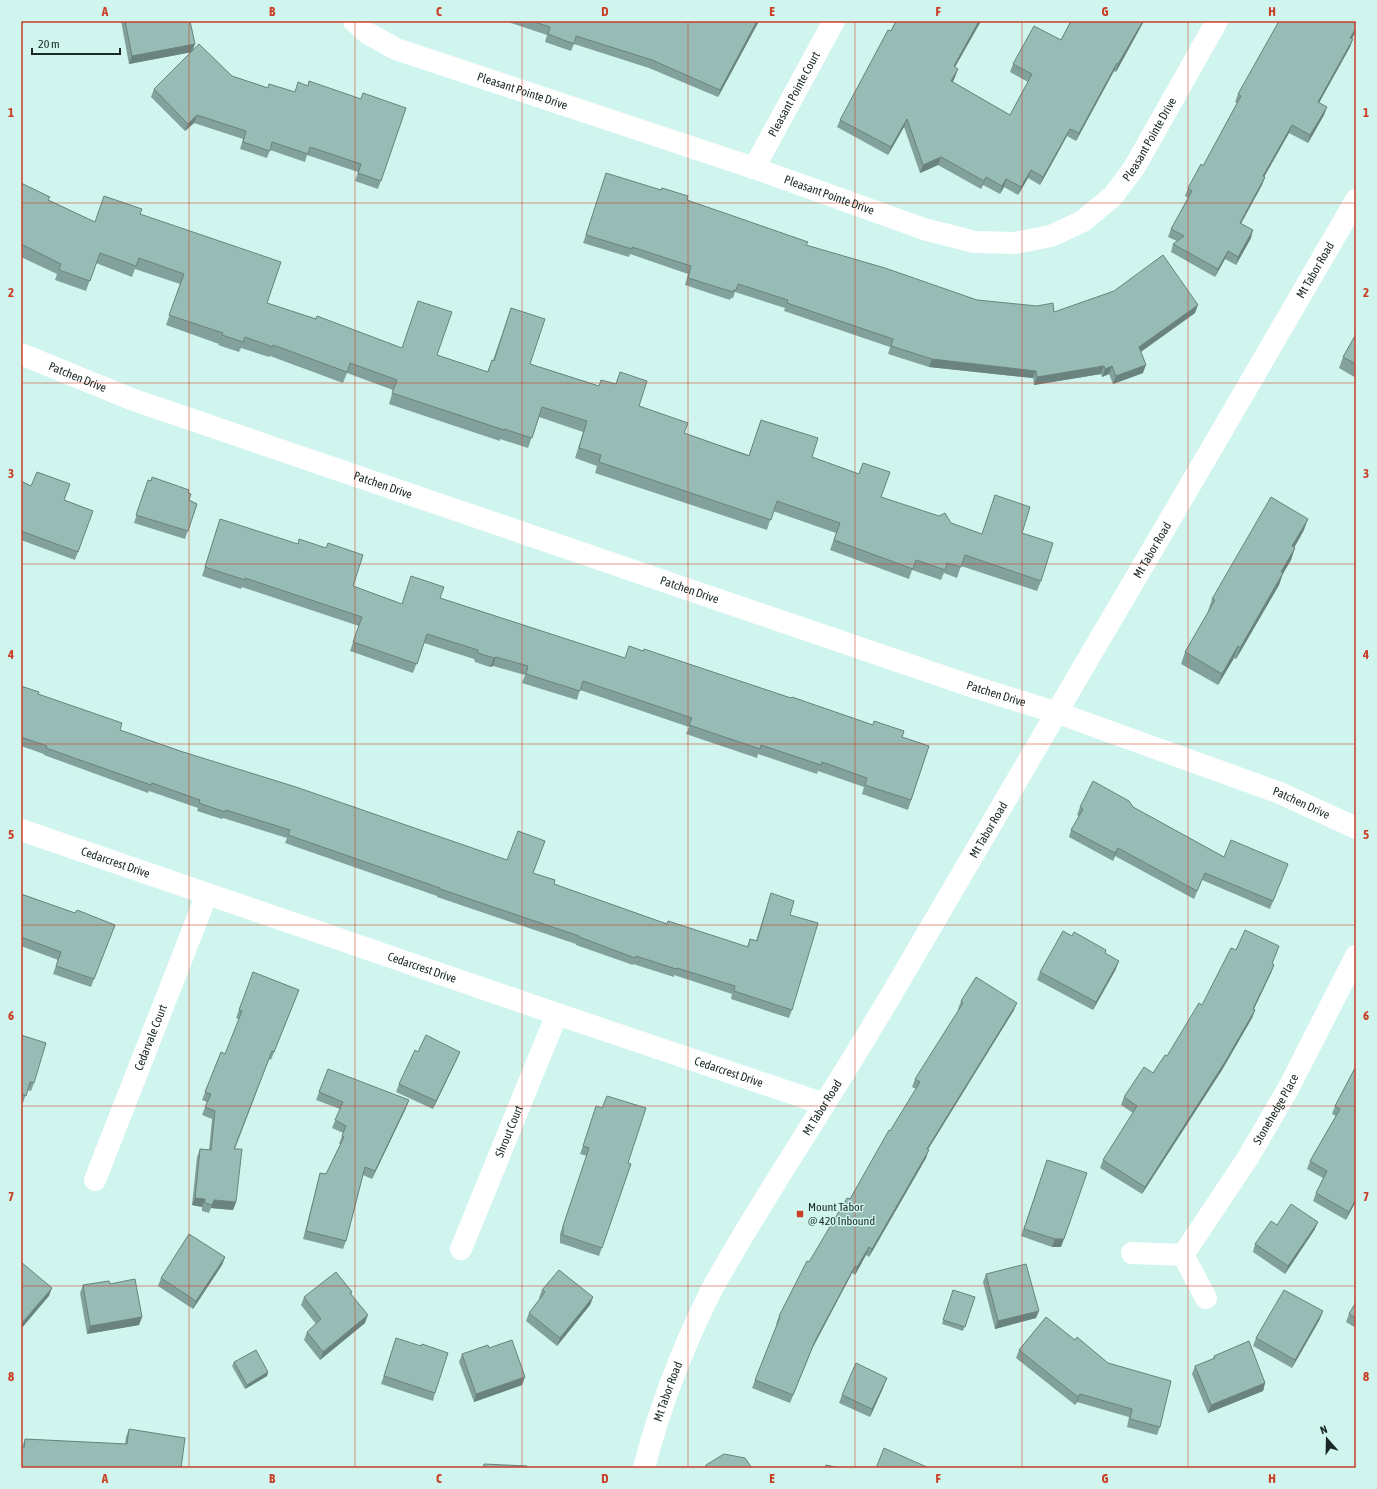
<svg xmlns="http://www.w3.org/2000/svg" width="1377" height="1489" viewBox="0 0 1377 1489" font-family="'Asap Condensed',sans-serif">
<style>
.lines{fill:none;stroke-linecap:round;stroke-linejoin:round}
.minor{stroke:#fff;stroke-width:22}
.tertiary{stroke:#fff;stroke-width:22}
.wall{fill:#82a19c}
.shaded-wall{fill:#6a837f}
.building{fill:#97bbb5;stroke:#6a837f}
.grid{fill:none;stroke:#ca3e26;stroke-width:1;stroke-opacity:0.55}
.poi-dot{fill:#ca3e26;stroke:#cff5ee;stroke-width:1.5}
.labels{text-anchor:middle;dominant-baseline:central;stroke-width:3;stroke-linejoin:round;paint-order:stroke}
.street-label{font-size:12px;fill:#1a2926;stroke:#cff5ee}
.poi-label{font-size:12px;fill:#1a2926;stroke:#cff5ee;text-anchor:start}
.neatline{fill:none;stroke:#ca3e26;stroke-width:1.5}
.grid-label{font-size:13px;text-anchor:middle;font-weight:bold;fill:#ca3e26}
</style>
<rect width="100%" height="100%" fill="#cff5ee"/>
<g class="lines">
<!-- minor -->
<g class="minor">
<path id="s1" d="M354,21l13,12 29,16 358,119 170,61 51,13 40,1 36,-7 32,-15 30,-25 21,-28 83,-147"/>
<path id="s2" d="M754,168l80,-147"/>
<path id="s3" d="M21,354l110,45 843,288 84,26 222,80 76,35"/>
<path id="s4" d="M21,830l536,184 267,90"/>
<path id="s5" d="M95,1180l112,-286"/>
<path id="s6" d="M461,1249l96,-235"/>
<path d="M1132,1253l51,2 23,43"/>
<path id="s7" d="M1183,1255l66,-99 39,-67 68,-133"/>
</g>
<!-- tertiary -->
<path class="tertiary" id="s8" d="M644,1468c15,-59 37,-116 64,-171 20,-39 44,-76 67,-114 40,-64 81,-128 119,-193 155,-262 309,-526 462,-790"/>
</g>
<!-- wall -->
<path class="wall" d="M121,21h69l5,23 -3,7 40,25 36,12 26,4 14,-6 53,13 45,9 -28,81 -23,-8 3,-9 -51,-17 -2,7 -35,-12 -3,8 -27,-9 3,-10 -49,-16 -9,8 -34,-34 3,-8 38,-37 -63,12z
M505,21h254l-41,76 -69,-29 -75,-24 -3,7 -26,-9 2,-7z
M896,21h85l-26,46 3,2 -3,8 -2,5 57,33 18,-33 -18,-10 3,-8 48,-24 10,-19h73l-28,51 -2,-1 -38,70 -9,-5 -27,49 -12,-7 -10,17 -14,-8 -4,7 -17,-9 -2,4 -43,-24 -18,8 -16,-46 -16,28 -51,-28 3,-7z
M1356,21v10l-4,7 1,1 -3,8 -31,56 8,4 -3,8 -16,28 -19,-10 -25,44h1l-3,8 -21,38 10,15 -15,27 -11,-6 -10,18 -44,-25 2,-8 4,-3 -9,-4 3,-8 17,-31 -3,-2 3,-8 15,-22 34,-63 -2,-1 3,-8z
M604,181l83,19 119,45 171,55 77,12 141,1 -54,39 2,21 -30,11 -4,-10 -7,3 -1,-3 -67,11 -1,-7 -104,-11 -41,-13 2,-7 -106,-36 1,-3 -50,-16 -2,6h-2l-1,2 -45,-15 3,-11 -58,-20 -1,3 -46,-14z
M21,183l28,17 45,22 46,-8 127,89 135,45 35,7 50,17 5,-12h1l18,-52 19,56 69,22 17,-2 4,-12 19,34 45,27 65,22 12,-35 51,37 47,17 4,-11 18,34 70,26 31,11 13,-39 27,38 19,48 -4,10 -76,-25 -4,12 -13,-5 -3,7 -29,-10 -3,9 -79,-29 6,-17 -63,-22 -6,19 -172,-57 2,-7 -22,-8 8,-26 -44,-15 -11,31 -28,-9v2l-111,-37 4,-14 -46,-17 -4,10 -73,-27 -1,1 -28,-9 -2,4 -21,-7 1,-1 -53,-19 14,-41 -45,-15 -3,8 -36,-14 -10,28 -31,-11 2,-6 -36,-17z
M1356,334v44l-17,-10 4,-11z
M148,480l40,13 1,7 8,4 -12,35 -51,-16z
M21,481l10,5 34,14 28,11 -18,49 -54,-20z
M220,519l133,67 48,18 39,-6 184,60 278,79 27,9 -21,64 -46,-16 2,-7 -46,-16 -1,3 -59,-20 -1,4 -71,-24 3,-7 -109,-37 -3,10 -55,-17 3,-8 -32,-9 -3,1 -15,-5 -1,-3 -50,-16 -11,30 -63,-22 9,-25 -117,-39 -1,2 -39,-13z
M1304,530l-10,18 -3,12 -8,13 -4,12 -43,74 -2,-1 -16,27 -37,-21 4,-12 24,-41h-1l4,-12z
M21,686l99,44 413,143 21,11 113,40 80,23 3,-8 6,2 15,-48 19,22 2,95 -3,8 -58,-19 1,-5 -58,-19v2l-41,-13v1l-57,-20v-1l-139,-47v-1l-152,-53 2,-5 -64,-20 -1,1 -25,-8 1,-3 -49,-17 -1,2 -104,-38v-1l-23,-8z
M1080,807h53l91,50 61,14 -15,38 -68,-29 -8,19 -79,-43 -2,5 -44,-24 2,-7 8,-14 -2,-1z
M21,894l54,19 40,12 -24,62 -38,-13 5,-14 -37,-14z
M1279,946l-7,18 2,1 -3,8 -17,36 1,1 -3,8 -30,52 -80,124 -42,-26 3,-8 30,-47 -12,-8 3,-8 29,-24 14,-17 35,-51 34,-55z
M1106,950l-1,4 11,15 -23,41 -56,-30 3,-8z
M253,972l46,18 -28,70 -2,-1 -34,90 1,53 -3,8 -22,-2 -2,5 -7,-2v-4l-10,-2 5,-48 3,-8 9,1 3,-31 -10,-4 5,-13 -5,-2 19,-48 4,2 14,-35 -3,-1z
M961,1001l53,9 -86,139 -2,9 -57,99 -3,-2 -11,20 -3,-2 -40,76 -22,54 -38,-15 25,-64h-1l3,-8 30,-54 41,-63 66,-110 -4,-2 3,-8 44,-69 -1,-1z
M21,1035l13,48 -3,8 -4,-1 -4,13h-2z
M418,1052l39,7 -24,50 -37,-17 3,-8z
M1356,1066v135l-10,19 -33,-19 3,-8 7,-15 -16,-9 3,-8 26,-45 -4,-2 3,-8z
M328,1069l78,39 -34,71 -9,-4 -17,66 -3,8 -40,-10 15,-58 2,-8 6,1 15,-30h-2l4,-11 -11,-5 8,-19 -24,-9z
M594,1114l34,49 3,1 -32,92 -39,-13v-9l27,-78 -7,-2z
M1047,1160l14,87h-9l-31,-11z
M1277,1225l38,4 -30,45 -32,-22 2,-8z
M225,1257l-3,8 -29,44 -35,-23 3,-8z
M986,1274l50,44 -41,11 -12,-47z
M110,1284l32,33 -3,8 -52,9 -7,-41 3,-8z
M542,1290l51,7 -3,8 -33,41 -31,-25 3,-8 11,-14 -1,-1z
M953,1290l22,7 -12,34 -21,-7z
M352,1292l-1,3 14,28 -45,37 -16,-20 3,-8 9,-8 -15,-19 3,-8z
M1356,1302v26l-10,-6 3,-8z
M1046,1317l114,110 -3,8 -30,-8 2,-10 -52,-15 -2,3 -59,-47 3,-8z
M1320,1319l-28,49 -39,-22 3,-8z
M396,1338l39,55 -2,8 -52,-17z
M489,1348l33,37 -48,17 -15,-40 3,-8z
M1214,1356l51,27 -2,8 -55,22 -16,-39 3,-8 18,-7z
M234,1362l34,10 -1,4 -22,13 -13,-23z
M884,1386l-14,31 -31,-14 3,-8z
M129,1429l52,39 -159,-21 3,-8 100,5 1,-7z"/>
<!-- shaded-wall -->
<path class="shaded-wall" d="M757,21h2l-41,76 2,-7z
M979,21h2l-30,53 3,-8z
M1143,21h1l-28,51 2,-8z
M1356,28v3l-8,15 2,-8z
M1353,39l-3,8 -35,63 3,-8z
M195,44l-3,8 -63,12 3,-8z
M1117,63l-3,8 -38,70 3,-8z
M958,69l-3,8 -6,12 2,-8z
M1327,107l-3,8 -16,28 2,-8z
M197,115l-3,8 -9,8 3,-7z
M907,119l-3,8 -16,28 3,-8z
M1292,125l-3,8 -29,51 3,-8z
M1070,129l-3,7 -27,49 3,-8z
M941,157l-3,8 -18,8 3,-8z
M1031,170l-3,8 -10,17 3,-8z
M986,177l-3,8 -2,4 3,-8z
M1265,177l-3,8 -25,46 3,-8z
M1006,179l-2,8 -4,7 2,-8z
M1253,230l-2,8 -15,27 2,-8z
M1228,251l-3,8 -10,18 3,-8z
M1198,305l-3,8 -59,42 3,-8z
M932,359l104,12 -3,7 -104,-11z
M1146,365l-3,8 -30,11 3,-8z
M1104,366l-3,8 -67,11 3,-8z
M1112,366l-3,8 -7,3 3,-8z
M1308,519l-4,11 -16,28 4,-12z
M1295,548l-4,12 -14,24 4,-12z
M1283,573l-4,12 -43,74 4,-11z
M1238,646l-4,12 -16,27 4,-11z
M496,657l-3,9 -3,1 4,-9z
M1118,848l-3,8 -2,5 2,-8z
M1119,961l-3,8 -23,41 3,-8z
M1274,965l-3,8 -21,44 3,-8z
M1017,1003l-3,7 -90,146 3,-7z
M1255,1010l-3,8 -30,52 -80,124 3,-7z
M460,1052l-3,7 -24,50 3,-8z
M409,1100l-3,8 -34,71 3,-8z
M929,1150l-3,8 -57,99 3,-8z
M195,1198l10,1 -3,8 -10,-2z
M1356,1199v2l-10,19 3,-8z
M214,1200l22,2 -3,8 -22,-2 -2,5z
M1318,1222l-3,7 -30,45 3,-8z
M1055,1239h9l-3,8h-9z
M869,1247l-3,8 -11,20 2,-8z
M225,1257l-3,8 -29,44 3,-8z
M855,1266l-3,7 -40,76 -22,54 25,-62z
M52,1288l-3,8 -28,33v-5z
M593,1297l-3,8 -33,41 3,-8z
M1039,1311l-3,7 -41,11 3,-8z
M1323,1311l-3,8 -28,49 3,-8z
M368,1315l-3,8 -45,37 3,-8z
M142,1317l-3,8 -52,9 3,-8z
M268,1372l-1,4 -22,13 2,-4z
M525,1377l-3,8 -48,17 2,-8z
M887,1378l-3,8 -14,31 2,-8z
M1265,1383l-2,8 -55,22 3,-8z
M1080,1394l-3,8 -2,3 3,-8z"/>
<!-- building -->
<path class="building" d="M125,21h65l5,23 -63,12z
M531,21h226l-37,69 -68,-30 -76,-24 -2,8 -26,-10 2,-7z
M896,21h83l-25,45 4,3 -7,12 59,34 22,-41 -19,-10 21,-38 27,14 10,-19h72l-25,43 -1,-1 -38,70 -9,-4 -27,48 -12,-7 -10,17 -15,-8 -4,7 -16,-9 -2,4 -43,-24 -18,8 -16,-46 -16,28 -51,-27 48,-90 3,1z
M1279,21h77v7l-6,10 3,1 -35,63 9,5 -17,28 -18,-10 -29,51 2,1 -25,46 13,7 -15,27 -10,-6 -10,18 -45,-25 11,-8 -13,-7 21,-38 -4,-3 13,-24 2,2 38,-70 -3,-2z
M199,44l33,32 36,12 1,-4 26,8 3,-10 10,4 1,-5 52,18 2,-6 43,15 -25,73 -23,-8 3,-9 -51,-17 -2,7 -36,-12 -2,9 -27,-9 3,-11 -49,-16 -9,9 -34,-35z
M606,173l55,17 1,-2 26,8 -1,4 121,42 -2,3 79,23 92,32 60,6 16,-3 1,9 60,-21 49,-36 35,50 -59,42 7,18 -30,11 -4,-10 -7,3 -1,-3 -67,11 -1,-6 -104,-12 -41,-13 2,-7 -106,-36 1,-3 -50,-16 -2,6h-2l-1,2 -45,-14 3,-12 -59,-19v2l-46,-14z
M21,183l29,14 -2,3 47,22 9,-26 38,13 -2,5 141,48 -14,41 49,16 1,-3 85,32 16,-47 34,11 -15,43 51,17 4,-12 2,1 17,-53 34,11 -15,45 69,22 2,-6 15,4 4,-12 27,9 -8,25 49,17 -4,10 65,23 12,-36 57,18 -6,19 47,17 4,-11 27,9 -9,25 58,19 6,-3 6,10 31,11 13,-39 35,12 -8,26 31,10 -12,38 -76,-26 -4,12 -14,-4 -2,7 -29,-10 -3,9 -79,-29 6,-17 -63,-22 -6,19 -172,-58 2,-7 -22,-7 8,-27 -45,-14 -10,31 -28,-9v1l-112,-37 5,-13 -47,-17 -3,9 -74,-27v2l-28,-10 -2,5 -21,-7 1,-2 -54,-18 15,-41 -45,-16 -3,8 -36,-13 -10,28 -31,-11 2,-6 -40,-20z
M1356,334v30l-13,-7z
M37,472l33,12 -6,16 29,11 -15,41 -57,-21v-50l10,5z
M152,477l37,13 -1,3 3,1 -2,6 8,4 -9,27 -52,-16 12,-35 3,1z
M1271,497l37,22 -16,27 3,2 -14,24 2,1 -43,75 -2,-2 -16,28 -37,-22 30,-52 -3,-1z
M220,519l78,25 1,-5 27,9 2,-5 35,12 -10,31 49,18 9,-28 33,11 -4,11 185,60 4,-12 14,5 1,-2 147,49 1,-1 81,28 1,-4 30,10 -2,6 27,9 -18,54 -46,-15 2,-7 -45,-16 -1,3 -60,-20 -1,4 -71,-24 3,-7 -109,-37 -3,10 -54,-17 2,-8 -32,-9 -2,1 -16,-5v-3l-51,-16 -10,30 -64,-22 9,-25 -117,-39v2l-40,-13z
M21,686l18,6 -1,2 84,29 -2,7 60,21 116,36 211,73 11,-29 27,10 -12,32 22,7 -1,4 113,40 1,-3 80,26 2,-8 7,2 14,-48 23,8 -4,14 28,8 -26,87 -58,-19 1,-5 -58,-18 -1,1 -40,-13 -1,2 -56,-21v-1l-139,-47v-1l-152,-53 2,-5 -64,-20 -1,2 -26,-9 1,-3 -48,-17 -1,2 -105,-37 1,-2 -26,-9z
M1093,781l36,20 4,6 91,50 7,-17 57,24 -15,37 -68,-28 -8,18 -79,-43 -3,5 -44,-23 12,-21 -3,-2z
M21,894l54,19 2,-3 38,15 -21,54 -38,-13 5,-14 -40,-15z
M1245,930l34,16 -7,18 2,1 -21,44 2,1 -30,52 -80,125 -42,-27 34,-54 -13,-9 20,-30 9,6 12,-18 2,1 32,-53 3,2 29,-57 5,2z
M1063,931l9,5 2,-4 32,18 -1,3 14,8 -23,41 -56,-30z
M253,972l46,18 -25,62 -2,-1 -38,98h8l-6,53 -22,-2 -2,5 -7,-2v-4l-10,-1 5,-49 11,1 4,-39 -10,-4 6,-13 -6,-2 16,-40 4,2 17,-43 -3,-1z
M976,977l41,26 -90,146 2,1 -57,99 -3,-2 -12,20 -2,-1 -40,75 -22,54 -38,-15 25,-63 -1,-1 28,-55 2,1 38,-64 3,1 39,-69 1,1 30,-49 -5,-3 48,-76 -2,-2z
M21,1035l25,8 -12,40 -4,-1 -4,14 -5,-2z
M426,1035l34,17 -24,49 -37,-17 16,-34 3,2z
M1356,1066v133l-7,13 -33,-19 11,-22 -17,-10 30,-52 -5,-3z
M328,1069l81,31 -34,71 -10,-4 -19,74 -40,-10 14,-58 6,1 18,-37 -2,-1 4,-10 -11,-6 8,-18 -24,-10z
M607,1096l39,12 -18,55 3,1 -29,84 -39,-13v-9l26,-78 -6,-2 13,-40 6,2z
M1047,1160l40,13 -23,66h-9l-31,-10z
M1291,1204l27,18 -30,44 -33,-22 16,-23 6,4z
M189,1234l36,23 -29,44 -35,-23z
M21,1262l31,26 -31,36z
M1026,1264l13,47 -41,10 -12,-47z
M559,1270l34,27 -33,41 -31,-25 16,-21 -3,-2z
M336,1272l16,20 -2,1 18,22 -45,37 -16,-20 14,-13 -17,-22z
M135,1279l7,38 -52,9 -7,-41 26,-4 1,3z
M953,1290l22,7 -10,30 -22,-7z
M1284,1290l39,21 -28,49 -39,-22z
M1356,1302v16l-7,-4z
M1046,1317l29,23 2,-3 31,26 63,18 -11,46 -30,-8 2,-10 -52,-15 -2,3 -59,-47z
M396,1338l25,8 1,-2 26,9 -13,40 -51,-17z
M512,1340l13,37 -49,17 -14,-40 26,-9 1,3z
M1249,1341l16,42 -54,22 -16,-39 20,-8 -1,-2z
M256,1350l12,22 -21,13 -13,-23z
M856,1363l31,15 -15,31 -30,-14z
M129,1429l56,9 -4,30h-160v-21l3,1 1,-9 102,5z
M884,1448l45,20h-53z
M724,1454l21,4 7,10h-47l1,-3z
M484,1464l43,2v2h-44z
M826,1465l14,3h-15z"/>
<!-- grid -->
<path class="grid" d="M189,21v1447M355,21v1447M522,21v1447M688,21v1447M855,21v1447M1022,21v1447M1188,21v1447M21,203h1335M21,383h1335M21,564h1335M21,744h1335M21,925h1335M21,1106h1335M21,1286h1335"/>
<!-- markers -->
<rect class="poi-dot" x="796" y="1210" width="8" height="8" rx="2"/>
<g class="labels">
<!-- street labels -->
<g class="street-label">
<text stroke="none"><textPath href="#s1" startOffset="184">Pleasant Pointe Drive</textPath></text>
<text stroke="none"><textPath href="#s2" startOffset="84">Pleasant Pointe Court</textPath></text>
<text stroke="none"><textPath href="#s1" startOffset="880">Pleasant Pointe Drive</textPath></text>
<text stroke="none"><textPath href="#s1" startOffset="508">Pleasant Pointe Drive</textPath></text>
<text stroke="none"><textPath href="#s8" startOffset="1376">Mt Tabor Road</textPath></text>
<text stroke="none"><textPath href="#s3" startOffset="61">Patchen Drive</textPath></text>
<text stroke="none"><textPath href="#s3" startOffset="385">Patchen Drive</textPath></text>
<text stroke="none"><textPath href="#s8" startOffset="1052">Mt Tabor Road</textPath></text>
<text stroke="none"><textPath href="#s3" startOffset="709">Patchen Drive</textPath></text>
<text stroke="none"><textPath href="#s3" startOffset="1033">Patchen Drive</textPath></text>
<text stroke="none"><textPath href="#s3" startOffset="1357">Patchen Drive</textPath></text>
<text stroke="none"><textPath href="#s8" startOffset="728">Mt Tabor Road</textPath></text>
<text stroke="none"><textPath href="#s4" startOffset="100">Cedarcrest Drive</textPath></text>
<text stroke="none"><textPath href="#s4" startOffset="424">Cedarcrest Drive</textPath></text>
<text stroke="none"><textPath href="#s5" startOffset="153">Cedarvale Court</textPath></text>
<text stroke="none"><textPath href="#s4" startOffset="748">Cedarcrest Drive</textPath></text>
<text stroke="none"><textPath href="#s8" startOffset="404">Mt Tabor Road</textPath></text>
<text stroke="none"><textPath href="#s7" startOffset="173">Stonehedge Place</textPath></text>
<text stroke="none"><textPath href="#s6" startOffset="127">Shrout Court</textPath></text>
<text stroke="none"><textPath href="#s8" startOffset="80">Mt Tabor Road</textPath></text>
</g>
<!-- poi labels -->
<g class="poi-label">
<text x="808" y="1207">Mount Tabor<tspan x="808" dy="14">@ 420 Inbound</tspan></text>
</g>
</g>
<!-- border -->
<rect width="1377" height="1489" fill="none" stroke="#cff5ee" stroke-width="44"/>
<!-- north arrow -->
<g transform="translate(1327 1439) rotate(340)" stroke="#cff5ee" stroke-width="3" paint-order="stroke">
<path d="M0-3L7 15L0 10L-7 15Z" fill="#1a2926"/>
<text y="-6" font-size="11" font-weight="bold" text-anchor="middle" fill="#1a2926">N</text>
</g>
<!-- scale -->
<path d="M32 48v6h88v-6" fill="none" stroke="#1a2926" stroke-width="2"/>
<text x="38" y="48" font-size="12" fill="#1a2926" stroke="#cff5ee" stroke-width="3" paint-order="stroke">20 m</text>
<rect x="22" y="22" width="1333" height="1445" class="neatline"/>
<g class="grid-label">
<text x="105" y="16">A</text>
<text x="272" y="16">B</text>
<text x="439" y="16">C</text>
<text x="605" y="16">D</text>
<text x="772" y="16">E</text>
<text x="938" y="16">F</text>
<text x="1105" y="16">G</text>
<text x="1272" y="16">H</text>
<text x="11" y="117">1</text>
<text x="1366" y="117">1</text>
<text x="11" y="297">2</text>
<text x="1366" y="297">2</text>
<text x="11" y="478">3</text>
<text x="1366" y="478">3</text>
<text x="11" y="659">4</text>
<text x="1366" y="659">4</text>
<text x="11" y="839">5</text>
<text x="1366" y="839">5</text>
<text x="11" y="1020">6</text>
<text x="1366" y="1020">6</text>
<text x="11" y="1201">7</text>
<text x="1366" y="1201">7</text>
<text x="11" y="1381">8</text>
<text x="1366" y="1381">8</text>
<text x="105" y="1483">A</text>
<text x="272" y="1483">B</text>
<text x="439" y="1483">C</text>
<text x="605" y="1483">D</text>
<text x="772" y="1483">E</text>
<text x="938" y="1483">F</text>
<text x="1105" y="1483">G</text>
<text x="1272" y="1483">H</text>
</g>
</svg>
